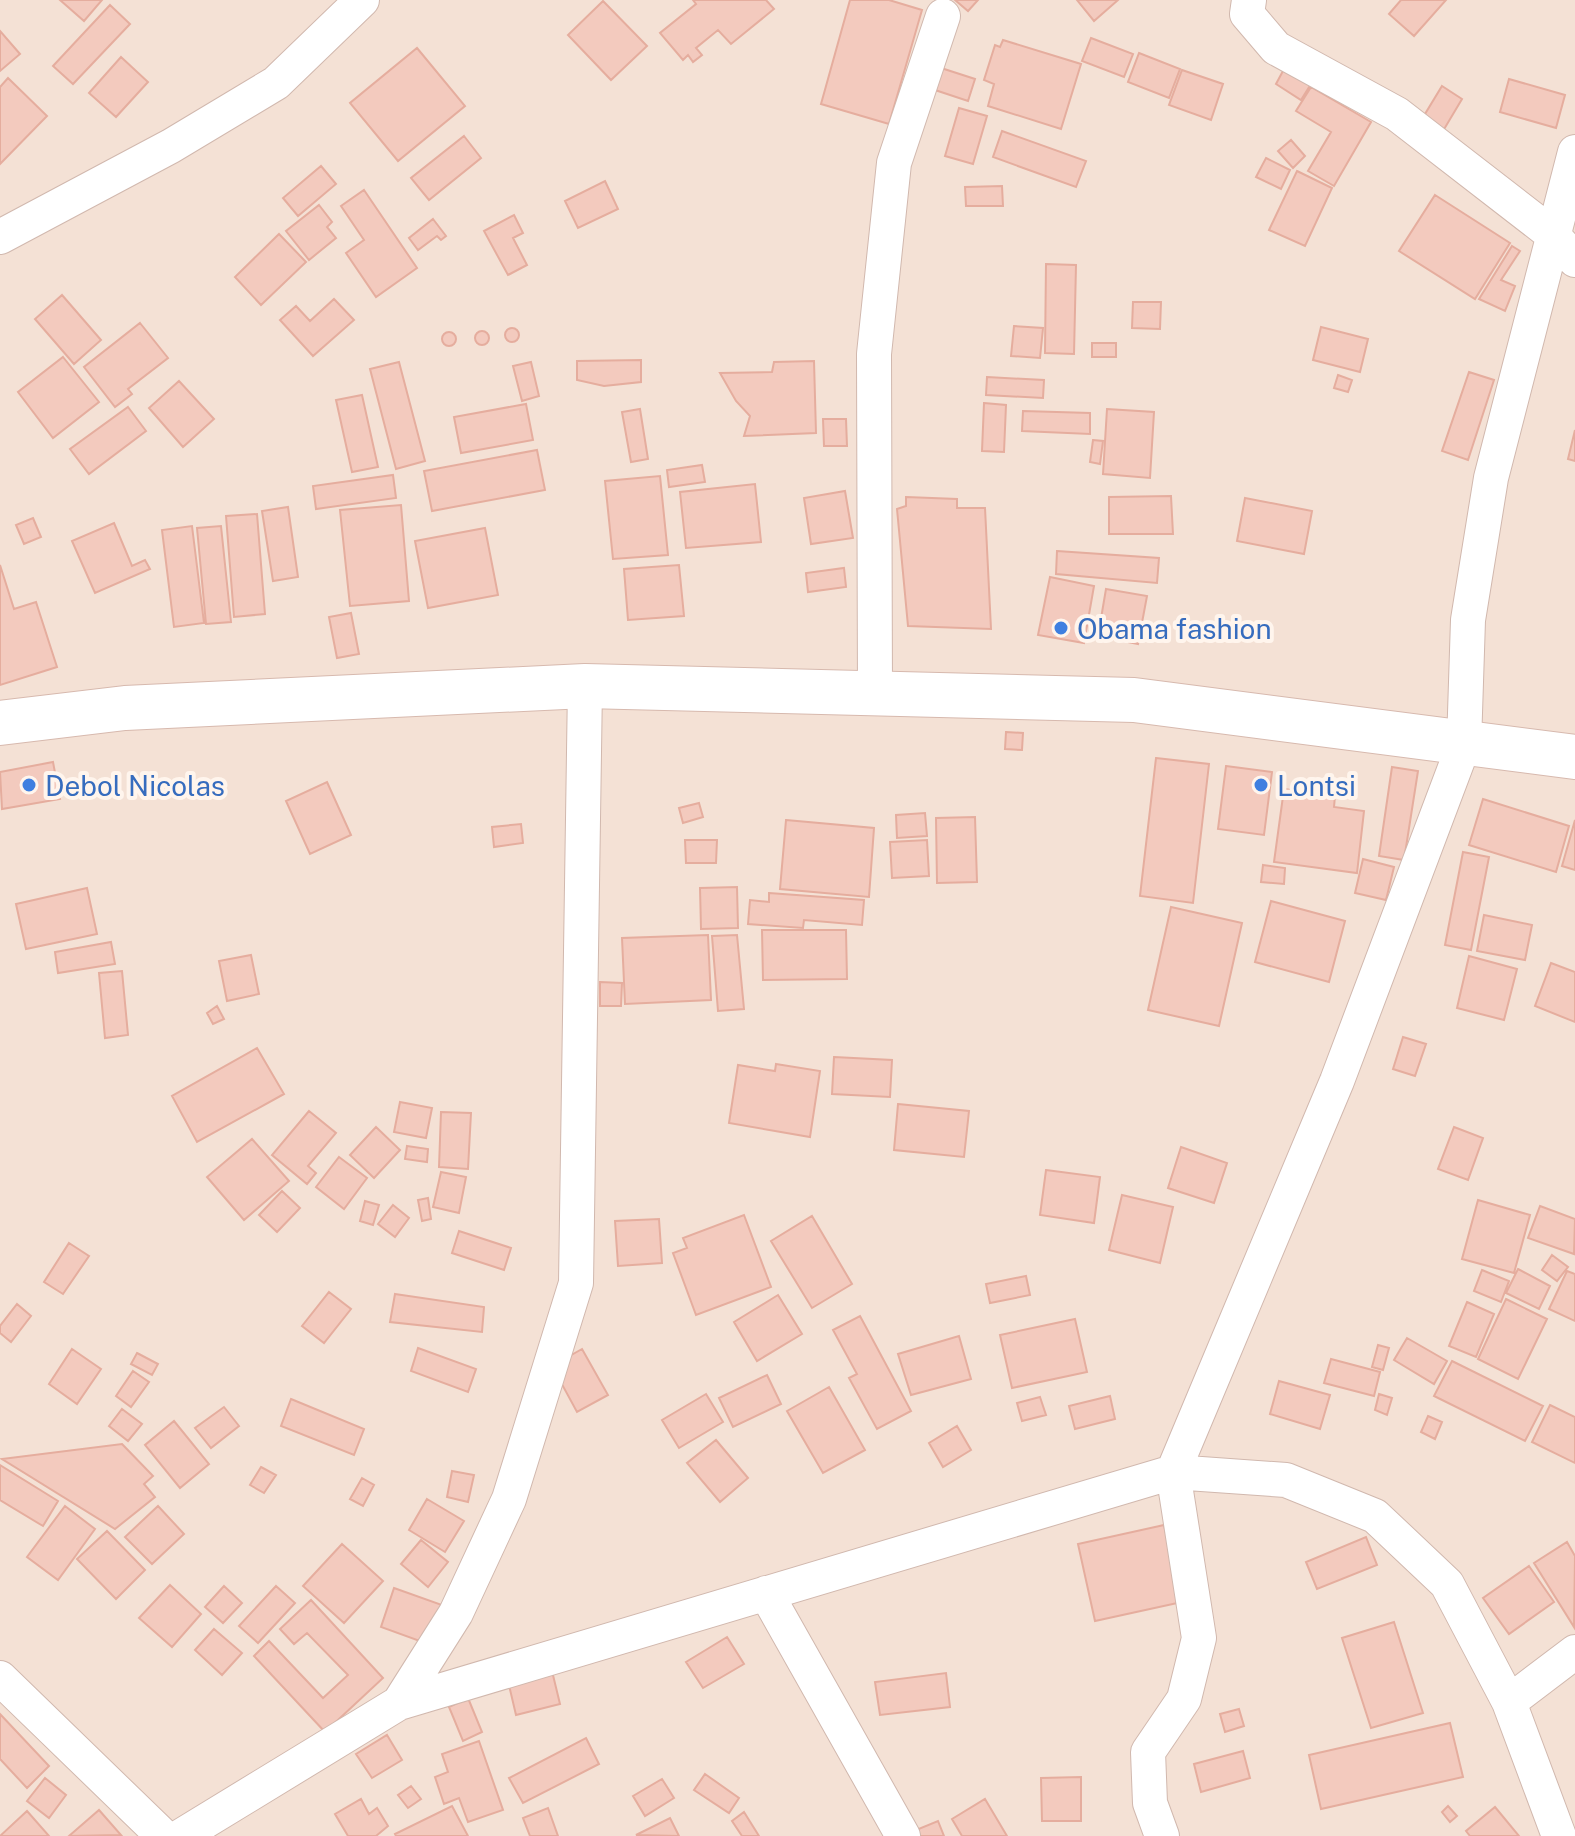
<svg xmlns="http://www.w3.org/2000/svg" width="1575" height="1836" viewBox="0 0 1575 1836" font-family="'Public Sans',sans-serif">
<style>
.residential{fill:#f4e1d5}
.building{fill:#f3cabe;stroke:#e5ad9e;stroke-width:2}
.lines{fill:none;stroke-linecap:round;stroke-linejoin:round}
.street-casing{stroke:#d1b8ae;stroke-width:36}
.secondary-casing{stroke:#d7b9ae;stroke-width:46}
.street{stroke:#fff;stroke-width:34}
.secondary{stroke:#fff;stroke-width:44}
.shop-dot{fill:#3f7fe0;stroke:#fff5ed;stroke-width:3}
.labels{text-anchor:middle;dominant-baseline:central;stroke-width:8;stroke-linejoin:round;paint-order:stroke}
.shop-label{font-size:28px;fill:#366cbe;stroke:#fff5ed;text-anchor:start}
</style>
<rect width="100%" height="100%" fill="#fdf0e6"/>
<!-- residential -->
<path class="residential" d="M0,0h1575v1836h-1575z"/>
<!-- building -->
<path class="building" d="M60,0h42l-18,21z
M693,0h73l8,9 -43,35 -13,-14 -22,18 6,7 -9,7 -5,-7 -5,5 -23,-27 36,-29z
M850,0h39l33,10 -33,114 -68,-20z
M955,0h23l-10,11z
M1077,0h41l-24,21z
M1401,0h45l-32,36 -25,-22z
M603,1l44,45 -36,34 -43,-45z
M110,5l20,19 -57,60 -20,-18z
M0,31l20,23 -20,17z
M1091,38l42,16 -9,23 -42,-16z
M1003,40l78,24 -20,65 -73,-23 6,-22 -10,-4 11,-35 5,2z
M417,48l48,58 -67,55 -48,-58z
M1139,53l41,16 -11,29 -41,-16z
M121,57l27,25 -32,35 -27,-24z
M938,67l37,12 -7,22 -36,-12z
M1284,69l27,15 -10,16 -25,-16z
M1182,70l41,14 -12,36 -42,-15z
M8,78l39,38 -47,48v-77z
M1509,79l56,16 -9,33 -56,-16z
M1442,86l20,13 -19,32 -21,-12z
M1311,87l60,35 -37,64 -26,-15 23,-39 -35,-21z
M959,108l28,8 -14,48 -28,-8z
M1002,131l84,30 -10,26 -83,-30z
M464,136l17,22 -52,42 -18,-22z
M1291,140l14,16 -12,12 -15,-17z
M1266,158l24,12 -9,19 -25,-12z
M321,166l15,18 -38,32 -15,-18z
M1297,171l35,17 -27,58 -36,-16z
M605,181l13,28 -40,19 -13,-27z
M1002,186l1,20h-37l-1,-19z
M364,190l53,78 -41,29 -30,-44 18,-13 -23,-34z
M1435,195l75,48 -35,56 -76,-48z
M319,205l13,17 -5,5 9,11 -27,22 -23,-29z
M514,215l9,18 -10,5 14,27 -19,10 -24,-44z
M433,219l13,17 -5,4 -4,-4 -19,14 -9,-12z
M279,234l27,28 -45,43 -26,-28z
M1512,246l8,5 -19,29 14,6 -10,25 -26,-12z
M1046,264l30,1 -2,89 -29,-1z
M62,295l39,45 -27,24 -39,-45z
M334,299l20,21 -41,36 -33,-36 16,-14 14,15z
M1133,302h28l-1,27 -28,-1z
M140,323l28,35 -40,31 4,5 -17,13 -31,-40z
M1014,326l29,2 -3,30 -29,-2z
M1321,327l47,12 -8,33 -47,-12z
M505 335a7 7 0 1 1 14 0a7 7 0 1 1-14 0Z
M475 338a7 7 0 1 1 14 0a7 7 0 1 1-14 0Z
M442 339a7 7 0 1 1 14 0a7 7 0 1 1-14 0Z
M1092,343h24v14h-24z
M63,357l36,45 -46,36 -35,-46z
M641,360v22l-37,4 -27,-6v-19z
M814,361l2,72 -72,3 6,-20 -14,-15 -16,-28 52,-1 2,-10z
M399,362l26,99 -29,8 -26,-100z
M531,362l8,34 -17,5 -9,-35z
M1469,372l25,8 -26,80 -26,-9z
M1338,375l14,5 -4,12 -14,-4z
M987,377l57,3 -1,18 -57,-3z
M179,381l35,38 -31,28 -34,-39z
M362,395l16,72 -26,5 -16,-72z
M984,403l22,2 -2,47 -22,-1z
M526,404l7,36 -72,13 -7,-36z
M128,407l18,24 -57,43 -19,-25z
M640,409l8,50 -17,3 -9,-50z
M1107,409l47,3 -4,66 -47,-4z
M1023,411l67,2v21l-68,-3z
M823,419h23l1,27h-23z
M1575,430v31l-7,-2z
M1093,440l10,1 -3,23 -10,-2z
M537,450l8,40 -113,21 -8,-40z
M702,465l3,17 -36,5 -2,-17z
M393,475l3,23 -80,11 -3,-23z
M660,476l8,79 -55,4 -8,-78z
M755,484l6,58 -75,6 -6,-56z
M845,491l8,47 -42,6 -7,-46z
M1171,496l2,38h-64v-37z
M906,497l51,2v9h28l6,121 -83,-3 -11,-117 9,-3z
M1245,498l67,13 -8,43 -67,-13z
M401,505l8,96 -59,5 -10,-96z
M288,507l10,70 -25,4 -11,-70z
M257,514l8,100 -31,3 -8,-101z
M33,518l8,19 -17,7 -8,-19z
M114,523l18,43 13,-6 5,9 -55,24 -23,-52z
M192,526l12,97 -30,4 -12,-97z
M221,526l10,96 -25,2 -9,-96z
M485,528l13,67 -70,13 -13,-67z
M1057,551l102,7 -2,25 -101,-9z
M0,565l14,44 22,-7 21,65 -57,18z
M679,565l5,51 -56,4 -4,-51z
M844,568l2,19 -38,5 -2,-19z
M1050,577l44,9 -10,57 -46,-8z
M1106,589l41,7 -9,48 -40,-8z
M351,613l8,41 -22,4 -8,-41z
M1006,732l17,1 -1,17 -17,-1z
M1156,758l53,6 -16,139 -53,-7z
M53,762l7,37 -58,10 -2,-37z
M1226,766l46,6 -8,63 -46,-6z
M1392,767l26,4 -14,89 -25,-4z
M327,782l24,53 -41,19 -24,-53z
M1284,789l51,7 -1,11 30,4 -7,62 -83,-11z
M1483,799l86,27 -13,46 -87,-27z
M699,803l4,14 -20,6 -4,-15z
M925,813l2,23 -30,2 -1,-23z
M975,817l2,65 -40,1 -1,-65z
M786,820l88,8 -5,69 -89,-8z
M1575,820v50l-13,-4z
M521,824l2,19 -29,4 -2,-20z
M685,840h32l-1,23h-30z
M927,840l2,36 -37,2 -2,-36z
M1463,852l26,5 -18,93 -26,-5z
M1363,859l31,8 -8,33 -31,-7z
M1263,865l22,3 -1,16 -23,-2z
M737,887l1,41 -37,1 -1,-41z
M87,888l10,46 -71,15 -10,-45z
M769,893l95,7 -2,25 -58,-5 -1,8 -55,-4 2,-24 19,2z
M1271,901l74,20 -16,61 -74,-20z
M1171,907l71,16 -23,103 -71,-16z
M1484,915l48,10 -7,35 -48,-9z
M762,930h84l1,49 -84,1z
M708,935l3,65 -86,4 -3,-66z
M737,935l7,74 -26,2 -6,-75z
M111,942l4,22 -57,9 -3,-21z
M251,955l8,39 -32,7 -8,-40z
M1469,956l48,13 -13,51 -47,-12z
M1551,963l24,9v50l-40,-16z
M122,971l6,64 -23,3 -6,-65z
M600,982l22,1 -1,23h-21z
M217,1006l7,13 -11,5 -6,-11z
M1403,1037l23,7 -11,32 -22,-7z
M257,1048l27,46 -87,48 -25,-46z
M834,1057l58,3 -2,37 -58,-3z
M776,1064l44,7 -10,66 -81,-14 9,-58 37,6z
M400,1102l32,6 -6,30 -32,-6z
M898,1104l71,7 -5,46 -70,-7z
M309,1111l27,22 -28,33 8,7 -9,11 -35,-29z
M441,1112l30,1 -3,56 -29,-2z
M376,1127l24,23 -26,28 -24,-23z
M1454,1127l29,11 -15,42 -30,-11z
M252,1139l37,42 -45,39 -37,-43z
M407,1146l21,3 -1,13 -22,-3z
M1181,1147l46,16 -13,40 -46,-15z
M339,1157l28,21 -23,31 -28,-22z
M1046,1170l54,7 -6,46 -54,-8z
M441,1172l25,5 -7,36 -26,-6z
M282,1191l18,17 -23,24 -18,-17z
M1122,1195l51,12 -13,56 -51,-13z
M428,1198l3,21 -9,2 -4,-21z
M1478,1200l52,15 -16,58 -52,-14z
M365,1201l14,4 -6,20 -13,-4z
M393,1205l16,13 -14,19 -17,-13z
M1540,1206l35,13 -1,35 -46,-16z
M744,1215l27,72 -75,28 -23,-62 14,-5 -4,-10z
M812,1216l40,68 -40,24 -41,-67z
M659,1219l3,44 -44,3 -3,-45z
M459,1231l52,17 -7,22 -52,-17z
M69,1243l20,13 -26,38 -19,-12z
M1552,1255l16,12 -11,14 -15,-11z
M1518,1269l32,17 -11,23 -33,-16z
M1482,1270l27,11 -8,21 -27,-11z
M1567,1271l8,3v47l-26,-12z
M1026,1276l4,19 -40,8 -4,-19z
M329,1292l22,17 -27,34 -22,-17z
M395,1294l89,13 -2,25 -92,-10z
M778,1295l24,39 -45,27 -23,-39z
M1506,1299l41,20 -29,60 -40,-20z
M1467,1302l27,12 -18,43 -27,-11z
M17,1304l14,12 -20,26 -11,-9v-7z
M860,1316l51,95 -34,18 -28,-51 8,-4 -24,-44z
M1075,1319l12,53 -75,16 -12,-53z
M959,1336l12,43 -60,16 -13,-41z
M1407,1338l40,23 -13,23 -40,-24z
M1378,1345l11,3 -6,22 -11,-3z
M418,1348l58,21 -8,23 -57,-21z
M72,1349l29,20 -24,35 -28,-20z
M582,1349l26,46 -31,17 -25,-46z
M137,1353l21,11 -6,11 -21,-11z
M1331,1359l49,13 -6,24 -50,-13z
M1452,1361l91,45 -18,35 -91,-45z
M133,1371l16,11 -18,25 -15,-11z
M767,1375l14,29 -48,23 -14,-29z
M1279,1381l51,14 -10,34 -50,-15z
M829,1387l36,63 -42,23 -36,-62z
M706,1394l17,28 -44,26 -17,-28z
M1379,1394l13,4 -5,17 -12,-5z
M1110,1396l5,23 -40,10 -6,-23z
M1040,1397l6,18 -24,6 -5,-18z
M291,1399l73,30 -10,26 -73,-29z
M1550,1405l25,12v46l-43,-21z
M224,1407l15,19 -28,22 -16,-20z
M122,1409l20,15 -14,17 -19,-15z
M1428,1416l14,6 -7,17 -14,-7z
M174,1421l35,43 -29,24 -35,-43z
M957,1426l14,24 -28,17 -14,-24z
M716,1440l32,38 -28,24 -33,-39z
M122,1444l31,32 -9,8 11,13 -40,32 -113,-70z
M0,1465l58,36 -15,25 -43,-26z
M261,1467l15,8 -12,18 -14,-8z
M452,1471l22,4 -6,27 -21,-5z
M362,1478l12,7 -11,21 -13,-7z
M427,1499l37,22 -19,31 -36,-22z
M65,1506l30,23 -37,51 -31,-23z
M158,1506l26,28 -32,30 -27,-27z
M1164,1525l18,77 -87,19 -17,-77z
M107,1531l38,39 -29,29 -39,-40z
M1366,1537l11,28 -60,24 -11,-27z
M421,1540l27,22 -20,25 -27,-23z
M1567,1542l8,14 -1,71 -40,-64z
M342,1544l41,37 -39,42 -41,-37z
M1529,1566l25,36 -45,32 -26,-36z
M170,1585l31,29 -29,33 -33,-29z
M224,1586l18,17 -19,20 -18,-16z
M276,1586l19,17 -37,40 -19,-17z
M394,1588l48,17 -14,39 -47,-17z
M311,1600l72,78 -58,54 -71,-76 15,-15 54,57 25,-23 -41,-42 -13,11 -14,-15z
M1394,1622l29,91 -52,15 -29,-90z
M214,1629l28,24 -20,22 -27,-25z
M727,1637l17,27 -41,24 -17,-26z
M552,1671l8,33 -44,11 -8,-34z
M946,1673l4,34 -70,8 -5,-33z
M468,1698l14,34 -19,9 -14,-34z
M1239,1709l5,17 -19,6 -5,-18z
M0,1714l49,52 -22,22 -27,-29z
M1450,1723l13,54 -142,32 -12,-54z
M387,1735l15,25 -30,18 -16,-24z
M586,1738l13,26 -76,39 -14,-25z
M479,1741l24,69 -35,12 -9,-24 -15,6 -9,-27 13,-5 -6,-18z
M1243,1751l7,27 -49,14 -7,-28z
M705,1774l34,24 -10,15 -35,-23z
M1081,1777v44h-39l-1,-43z
M45,1778l21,17 -17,23 -22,-17z
M662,1779l12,19 -29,18 -12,-20z
M411,1786l10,13 -13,9 -10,-13z
M361,1799l8,15 8,-6 11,18 -12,10h-28l-13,-22z
M985,1799l22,37h-45l-10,-17z
M452,1806l16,30h-72l-1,-2z
M1448,1806l9,10 -7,6 -8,-10z
M1495,1807l24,29h-49l-4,-5z
M548,1808l10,28h-28l-7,-18z
M99,1810l22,25 -52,1z
M27,1811l22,25h-49z
M744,1812l15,24h-17l-10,-15z
M670,1818l9,18 -43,-1z
M938,1821l6,15h-26l-2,-6z"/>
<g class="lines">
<!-- street casing -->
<g class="street-casing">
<path id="street" d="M1249,0l-2,14 29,34 121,66 155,120 23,26
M0,237l171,-91 105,-63 86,-83
M875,694l-1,-340 20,-191 49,-147
M766,1593l137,243
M0,1678l163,158
M399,1703l57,-90 53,-114 67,-216 9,-597
M181,1836l218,-133 774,-231 164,-391 127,-337 4,-124 23,-142 84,-326
M1162,1836l-12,-33 -2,-51 36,-53 15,-61 -26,-166 113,8 89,36 72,68 62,118
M1559,1836l-50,-134 66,-50"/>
</g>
<!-- secondary casing -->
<g class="secondary-casing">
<path id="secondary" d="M0,723l125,-15 460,-22 549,14 441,57"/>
</g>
<!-- street -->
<use href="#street" class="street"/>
<!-- secondary -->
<use href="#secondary" class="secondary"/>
</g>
<!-- markers -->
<g class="shop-dot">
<circle cx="1061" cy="628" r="8"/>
<circle cx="29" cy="785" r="8"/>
<circle cx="1261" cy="785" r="8"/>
</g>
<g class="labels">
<!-- shop labels -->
<g class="shop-label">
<text x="1077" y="628">Obama fashion</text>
<text x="45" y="785">Debol Nicolas</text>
<text x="1277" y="785">Lontsi</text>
</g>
</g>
</svg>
